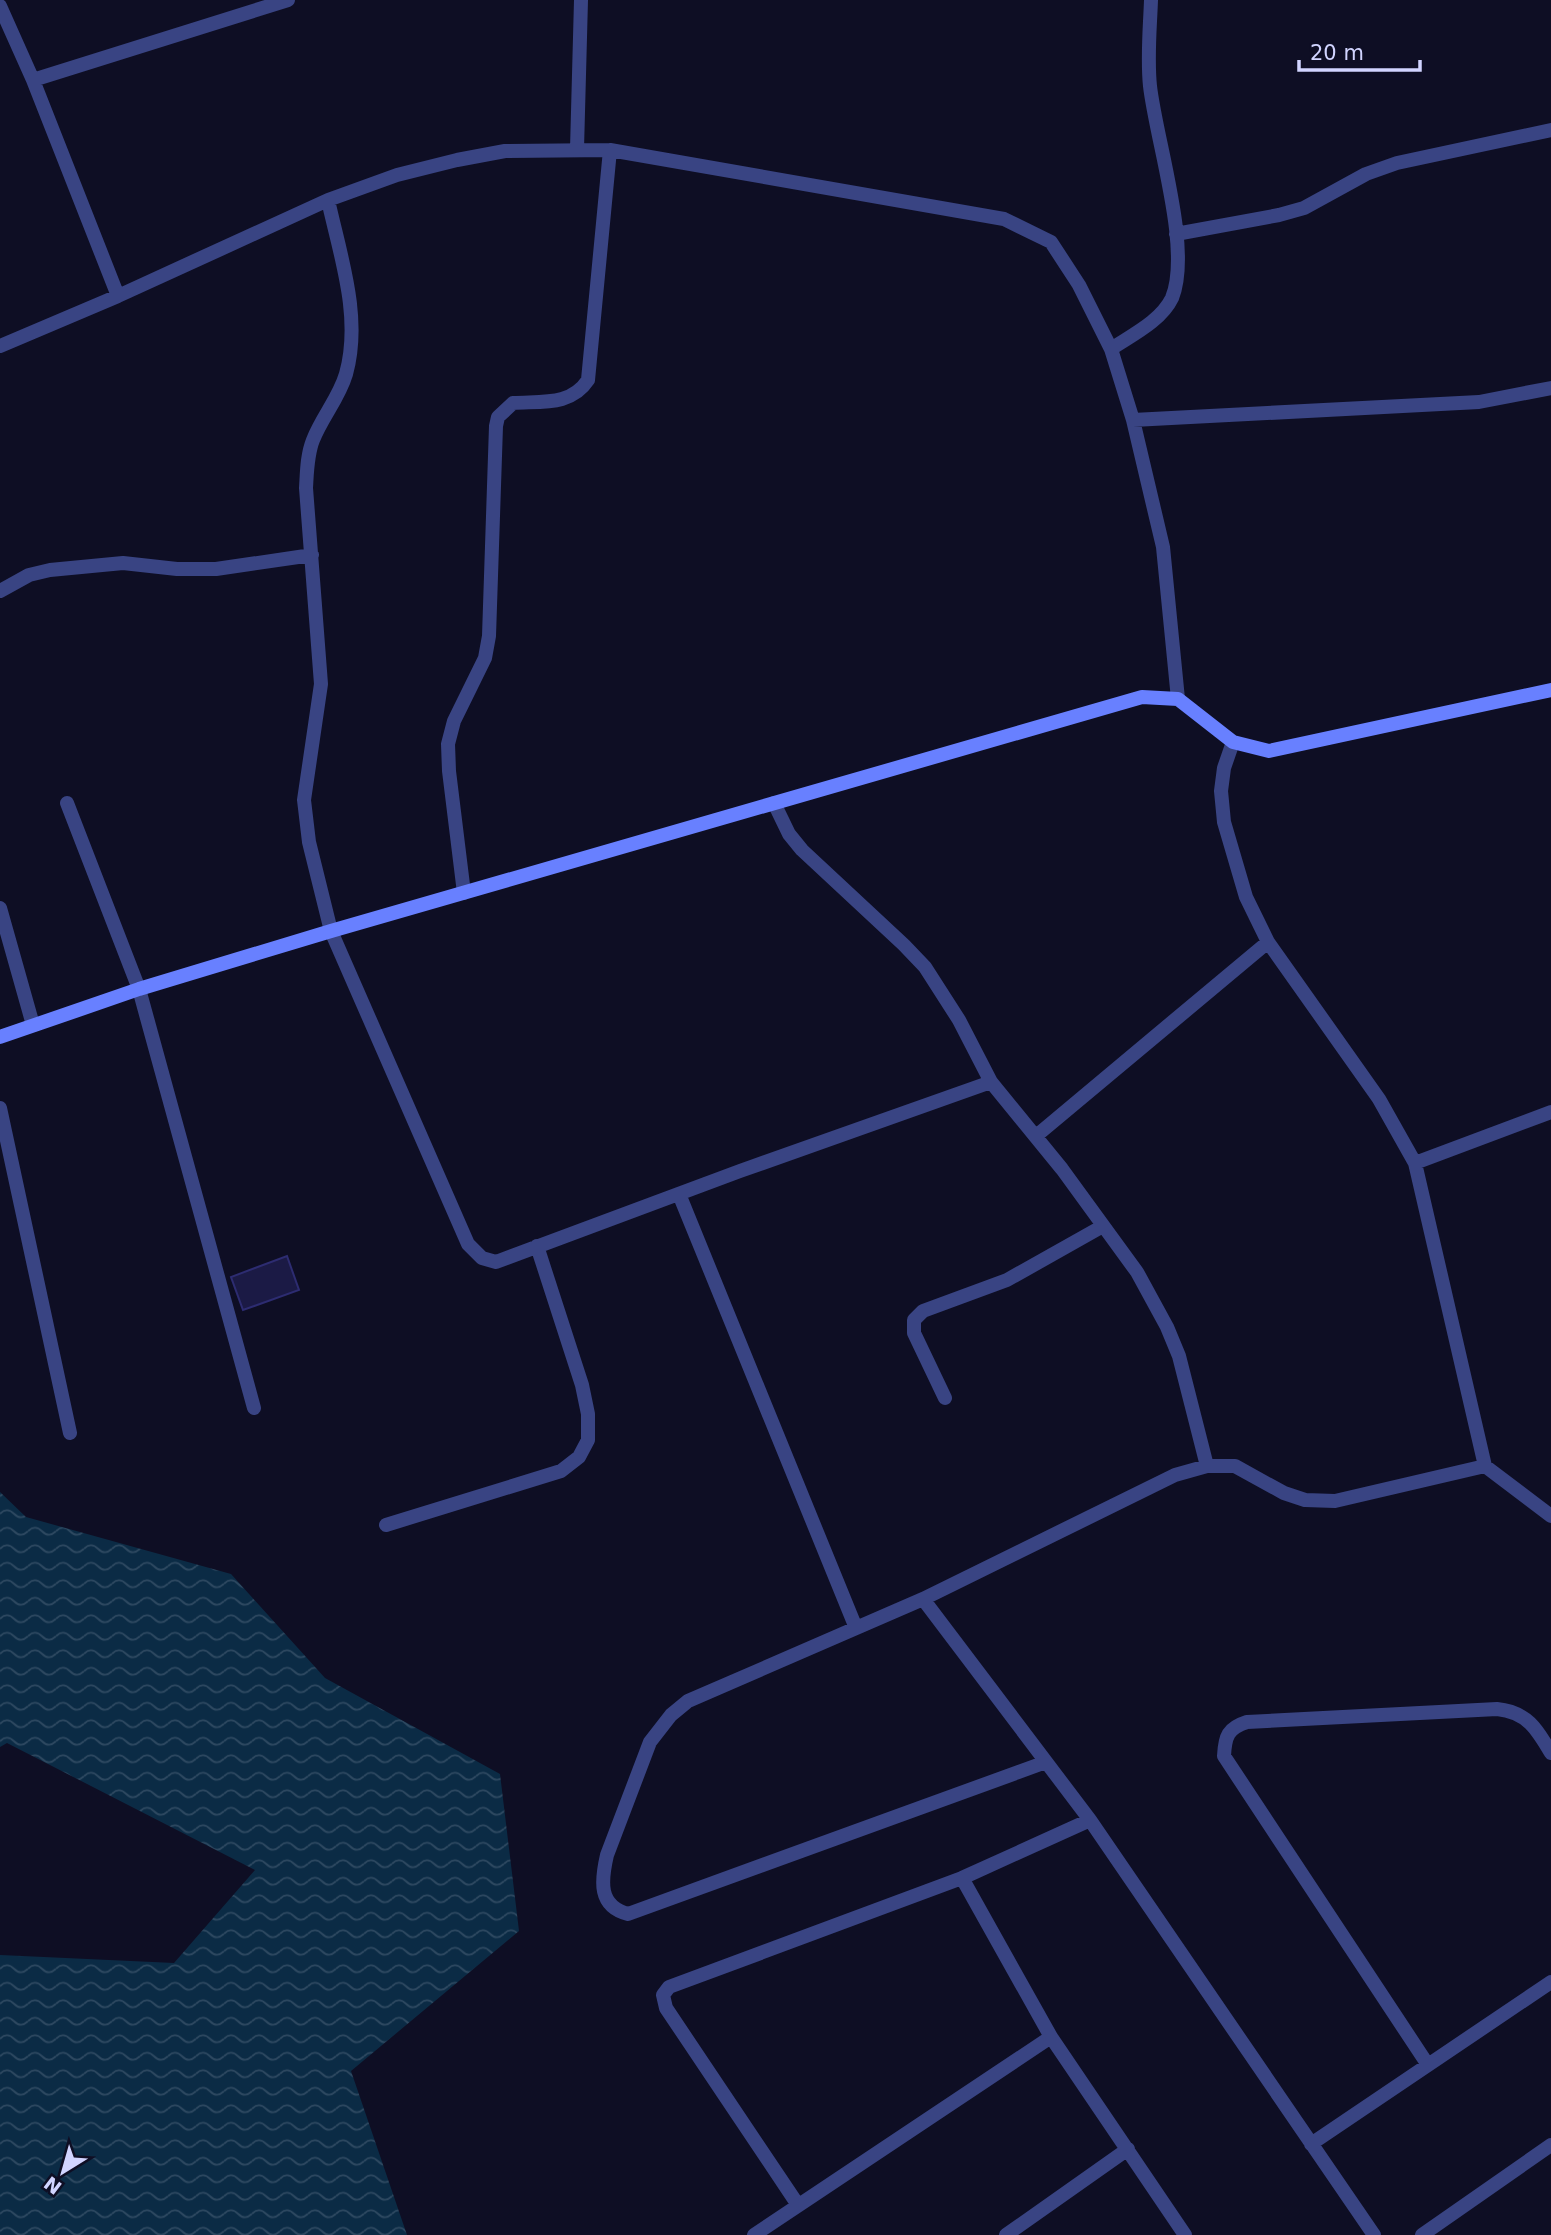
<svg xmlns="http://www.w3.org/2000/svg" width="1551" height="2235" viewBox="0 0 1551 2235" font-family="'DejaVu Sans',sans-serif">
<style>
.water{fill:url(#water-waves)}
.building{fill:#1b1a45;stroke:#2d2c71;stroke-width:2}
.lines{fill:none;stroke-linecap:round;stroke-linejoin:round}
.street{stroke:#394483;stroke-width:14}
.secondary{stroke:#6880ff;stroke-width:14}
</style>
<defs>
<pattern id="water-waves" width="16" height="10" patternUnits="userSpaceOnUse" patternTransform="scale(1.75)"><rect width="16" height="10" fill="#0b2b45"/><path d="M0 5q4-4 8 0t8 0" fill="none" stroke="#2e4961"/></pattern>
</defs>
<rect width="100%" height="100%" fill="#0e0e24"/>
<!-- water -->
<path class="water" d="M0,1492l26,25 205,57 94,104 175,96 19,157 -168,140 56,164h-407v-280l174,8 81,-93 -248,-127 -7,4z"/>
<!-- building -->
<path class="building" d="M287,1256l12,34 -56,20 -12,-33z"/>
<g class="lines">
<!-- street -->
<path class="street" d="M0,6l33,74 85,216
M33,80l255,-80
M577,149l4,-149
M328,200c12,55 34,117 18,174 -7,24 -24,43 -33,66 -6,15 -6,32 -7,48l15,196 -17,116 5,42 22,89 137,313 14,14 14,4 244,-91 251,-89
M1176,234l103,-19 25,-7 62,-34 31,-11 154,-33
M0,346l118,-50 210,-96 69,-25 60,-15 48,-9 105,-1 394,69 47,23 28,43 32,64 22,71 30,127 15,152
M1111,349c21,-14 50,-28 61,-51 20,-49 -16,-158 -22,-212 -3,-28 0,-58 1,-86
M1133,420l346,-18 72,-14
M0,591l29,-16 21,-5 73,-7 54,6h39l96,-14
M1233,742l-9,26 -3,23 3,31 22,75 22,45 111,157 36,64 70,303 66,50
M67,803l72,186 115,419
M774,803l15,31 13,16 102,95 21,22 34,53 32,62 71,87 75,103 30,55 12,29 28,110
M464,893l-15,-122 -1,-27 6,-23 31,-63 4,-22 7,-210 2,-9 15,-14c29,-2 58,3 75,-23l22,-230
M0,908l33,117
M0,1108l70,325
M1036,1136l232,-194
M1415,1163l136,-51
M679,1194l177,434
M945,1398l-31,-65v-13l9,-9 84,-31 96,-54
M386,1525l175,-54 18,-14 9,-17v-26l-6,-29 -45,-139
M923,1599l167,221 284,415
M1046,1762l-418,152c-30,-8 -27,-33 -21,-59l43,-113 21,-27 17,-14 235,-102 252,-124 32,-9h28l49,27 21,7 30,1 150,-35
M962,1878l89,159 134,198
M1428,2065l-204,-309c1,-20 4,-28 23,-34l250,-13c30,3 40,20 54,44
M1311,2144l240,-162
M798,2205l-132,-197 -3,-13 6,-8 293,-109 128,-58
M754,2235l297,-198
M1006,2235l122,-86
M1422,2235l129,-90"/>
<!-- secondary -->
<path class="secondary" d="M0,1037l139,-48 192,-58 811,-234 36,2 55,43 36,9 282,-61"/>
</g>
<!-- north arrow -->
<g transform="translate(63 2172) rotate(217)" stroke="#0e0e24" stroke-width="5" paint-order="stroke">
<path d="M0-5L12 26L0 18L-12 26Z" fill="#d1d4ff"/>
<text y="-10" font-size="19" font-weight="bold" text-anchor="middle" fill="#d1d4ff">N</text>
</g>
<!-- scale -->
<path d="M1299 60v10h121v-10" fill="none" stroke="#d1d4ff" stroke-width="3.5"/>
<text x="1310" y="60" font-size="21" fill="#d1d4ff" stroke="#0e0e24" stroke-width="5" paint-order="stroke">20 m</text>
</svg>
